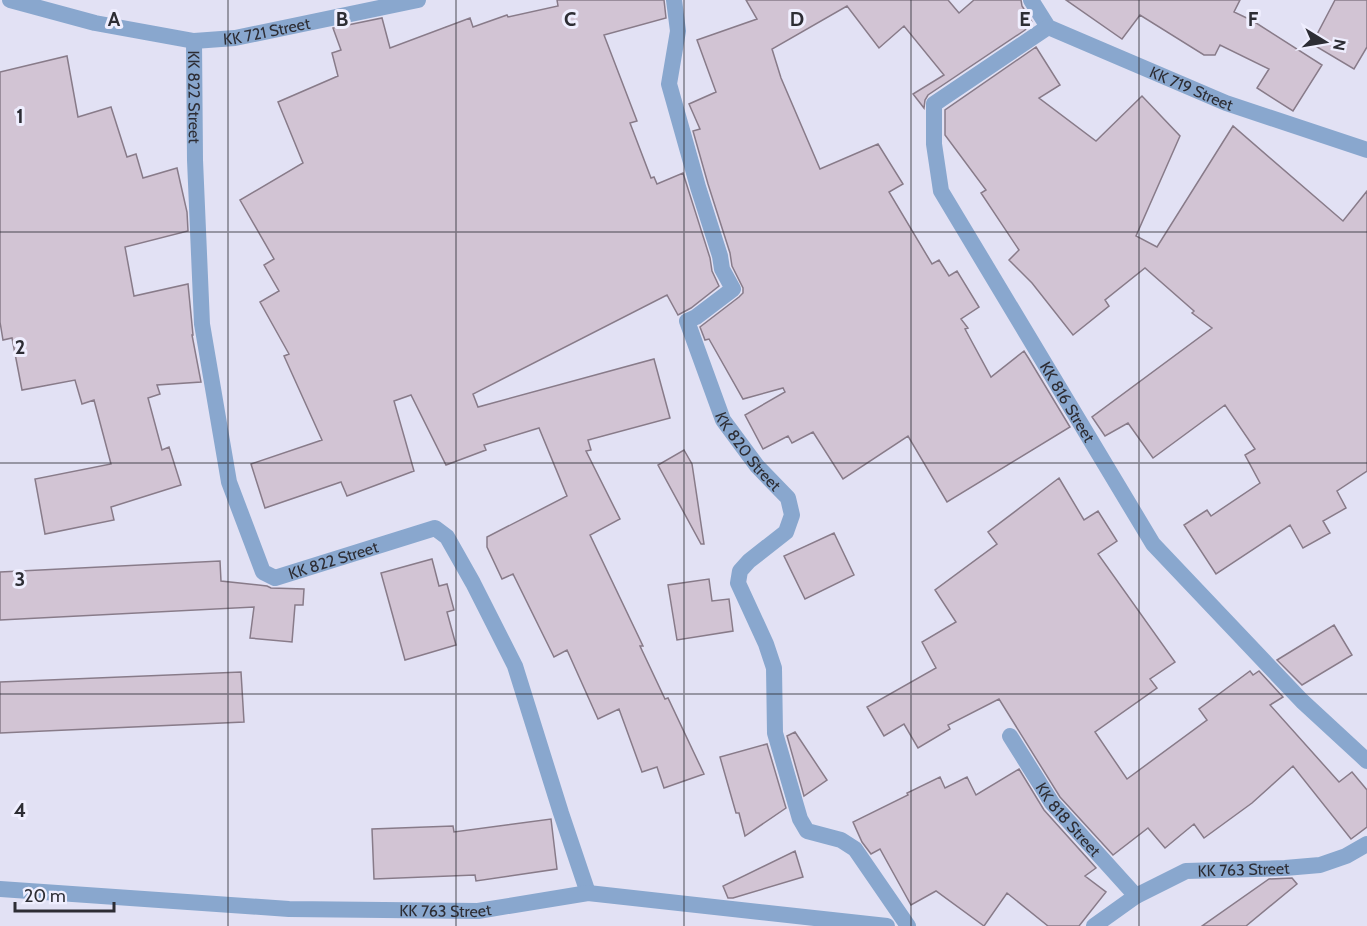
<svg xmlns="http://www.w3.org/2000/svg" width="1367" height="926" viewBox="0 0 1367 926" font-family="Cabin,sans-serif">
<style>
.building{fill:#d2c4d4;stroke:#887b89;stroke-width:1.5}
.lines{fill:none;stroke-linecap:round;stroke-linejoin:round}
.minor{stroke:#89a7ce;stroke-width:16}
.grid{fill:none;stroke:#2d2d34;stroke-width:1.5;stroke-opacity:0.55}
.labels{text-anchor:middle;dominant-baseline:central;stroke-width:6;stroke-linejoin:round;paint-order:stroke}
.street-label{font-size:16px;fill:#2d2d34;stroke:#efeefe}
.grid-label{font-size:20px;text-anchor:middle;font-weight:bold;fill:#2d2d34;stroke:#efeefe;stroke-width:6;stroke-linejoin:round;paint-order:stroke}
</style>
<rect width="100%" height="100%" fill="#e2e1f4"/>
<!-- building -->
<path class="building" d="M557,0h107l2,18 -62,17 33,86 -7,2 21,55 3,-1 3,7 26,-11 27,85 2,13 7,15 -28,22 -13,7 -11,-20 -194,99 5,13 176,-48 16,59 -82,22 3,10 -5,1 34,68 -30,16 53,111h-3l25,53 3,-1 36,76 -40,14 -7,-21 -15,5 -23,-63 -21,10 -31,-69 -13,7 -41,-83 -11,5 -15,-32v-10l80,-41 -28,-68 -55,17 2,5 -40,15 -35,-70 -17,6 20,70 -67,25 -6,-14 -76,26 -14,-44 71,-24 -38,-84 5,-2 -29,-52 19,-11 -15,-26 10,-6 -34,-59 63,-37 -25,-61 60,-26 -6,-23 9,-3 -8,-22 49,-10 8,30 80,-30 3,9 34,-12 1,2 50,-11z
M746,0h202l11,13 15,-13h47l1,6 10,16 -7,8 -97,65 -3,5 -1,8 -11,-14 31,-19 -40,-49 -25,22 -32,-42 -75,43 9,29 39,91 58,-25 25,40 -14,8 43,72 7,-4 10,16 8,-5 22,36 -18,12 7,9 -3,1 26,48 33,-26 5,8 41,68 -123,75 -39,-66 -65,43 -30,-47 -21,11 -4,-7 -25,13 -18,-34 40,-23 -2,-4 -40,11 -34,-60 -4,1 -5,-13 39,-30 4,-4v-5l-11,-22 -2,-13 -22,-69 -15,-53 7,-2 -11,-25 27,-12 -19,-52 60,-21z
M1066,0h174l-6,12 19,9 69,44 -29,46 -36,-23 12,-19 -49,-24 -5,10h-11l-64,-40 -18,24z
M1335,0h32v47l-13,22 -42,-25z
M1036,47l24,38 -21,13 57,43 46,-45 38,40 -44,100 21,11 76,-121 110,95 24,-30v280l-30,20 9,17 -23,13 7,12 -27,15 -13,-23 -74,49 -32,-49 23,-15 4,6 49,-33 -15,-28 10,-6 -30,-44 -72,53 -25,-35 -23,13 -13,-19 120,-89 -20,-15 2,-2 -49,-43 -40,32 4,6 -36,29 -41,-52 -23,-23 10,-10 -38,-57 5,-3 -41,-55v-25z
M67,56l11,61 33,-10 16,50 9,-3 7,24 34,-10 10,44 1,19 -63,16 9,49 54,-12 5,51h-1l9,47 -44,3 3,9 -12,4 14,52 7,-3 12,38 -70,22 3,13 -69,14 -10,-55 76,-15 -17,-64 -12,4 -7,-24 -53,10 -10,-52 -9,2 -3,-18v-250z
M684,450l8,14 12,80h-3l-43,-79z
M1059,478l25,42 14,-9 19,30 -19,13 77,108 -25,17 7,9 -62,44 32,47 80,-59 -8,-11 51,-38 3,4 6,-4 24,26 -13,8 69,77 13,-10 15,18v37l-16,12 -58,-73 -41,37 -48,35 -10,-14 -29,24 -17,-20 -35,27 -53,-58 -61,-98 -51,26 2,4 -32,19 -14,-24 -20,12 -17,-29 69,-39 -14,-26 34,-20 -21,-32 62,-46 -9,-12z
M834,533l20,42 -49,24 -21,-43z
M432,559l7,27 8,-2 7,26 -7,2 9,33 -51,15 -24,-87z
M220,561l1,20 46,5 4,2 33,1 -1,16h-8l-3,37 -42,-4 4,-31 -254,13v-48z
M709,579l3,22 17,-2 4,32 -56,9 -9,-55z
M1334,625l18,30 -50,30 -25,-25z
M241,672l3,50 -244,11v-51z
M795,732l32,48 -23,16 -17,-60z
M767,744l19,64 -41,28 -6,-23h-3l-16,-56z
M1019,769l25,41 52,58 -11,8 21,16 -27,34h-31l-41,-33 -23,33 -48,-35 -25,14 -31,-56 -9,5 -9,-12 -9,-20 55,-27 -1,-2 33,-16 5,11 22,-11 9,18z
M551,819l6,50 -81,12 -1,-6 -101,4 -2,-50 81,-3 1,6z
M795,851l8,26 -70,21h-5l-5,-12z
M1292,878l5,6 -51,42h-44l67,-47z"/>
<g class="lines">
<!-- minor -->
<g class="minor">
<path id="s1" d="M10,0l85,23 99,18 41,-3 183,-38"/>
<path id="s2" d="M674,0l4,31 -9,53 29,103 22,69 2,13 11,20 -37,28 -9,4 36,99 34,46 31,32 4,17 -6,17 -37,29 -9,10 -2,12 28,61 8,24 1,65 25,86 7,12 34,9 14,9 53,77"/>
<path id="s3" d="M1031,0l17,27 178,76 141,47"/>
<path id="s4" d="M1048,27l-114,77v40l7,47 212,353 149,157 65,60"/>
<path id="s5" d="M194,41l1,119 7,164 27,158 34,90 12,6 160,-50 12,9 26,46 42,83 46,147 27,80"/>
<path id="s6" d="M1010,736l42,67 84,93"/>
<path id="s7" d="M0,889l289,20 189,2 110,-18 299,33"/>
<path id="s8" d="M1094,926l42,-30 50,-25 99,-3 35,-3 26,-9 21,-12"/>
</g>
</g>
<!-- grid -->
<path class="grid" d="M228,0v926M456,0v926M684,0v926M911,0v926M1139,0v926M0,232h1367M0,463h1367M0,694h1367"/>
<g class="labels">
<!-- street labels -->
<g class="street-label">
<text stroke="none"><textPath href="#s1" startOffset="262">KK 721 Street</textPath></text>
<text stroke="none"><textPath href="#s3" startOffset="188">KK 719 Street</textPath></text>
<text stroke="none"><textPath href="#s5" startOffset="56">KK 822 Street</textPath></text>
<text stroke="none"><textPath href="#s4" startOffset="471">KK 816 Street</textPath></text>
<text stroke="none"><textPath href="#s2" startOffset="502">KK 820 Street</textPath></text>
<text stroke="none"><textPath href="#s5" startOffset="614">KK 822 Street</textPath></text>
<text stroke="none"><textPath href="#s6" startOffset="102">KK 818 Street</textPath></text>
<text stroke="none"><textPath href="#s8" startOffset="165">KK 763 Street</textPath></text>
<text stroke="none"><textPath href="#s7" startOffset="446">KK 763 Street</textPath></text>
</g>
</g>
<g class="grid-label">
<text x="114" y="26">A</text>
<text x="342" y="26">B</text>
<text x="570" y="26">C</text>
<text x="797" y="26">D</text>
<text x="1025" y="26">E</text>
<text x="1253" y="26">F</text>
<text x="20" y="123">1</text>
<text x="20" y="354">2</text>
<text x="20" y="586">3</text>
<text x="20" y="817">4</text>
</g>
<!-- north arrow -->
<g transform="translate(1325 42) rotate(101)" stroke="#efeefe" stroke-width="4.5" paint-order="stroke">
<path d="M0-4.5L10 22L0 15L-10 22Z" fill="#2d2d34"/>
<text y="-9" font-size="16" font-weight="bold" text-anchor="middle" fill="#2d2d34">N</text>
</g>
<!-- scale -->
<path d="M15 902v9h99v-9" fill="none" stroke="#2d2d34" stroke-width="3"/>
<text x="24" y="902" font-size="18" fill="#2d2d34" stroke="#efeefe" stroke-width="4.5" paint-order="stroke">20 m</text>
</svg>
